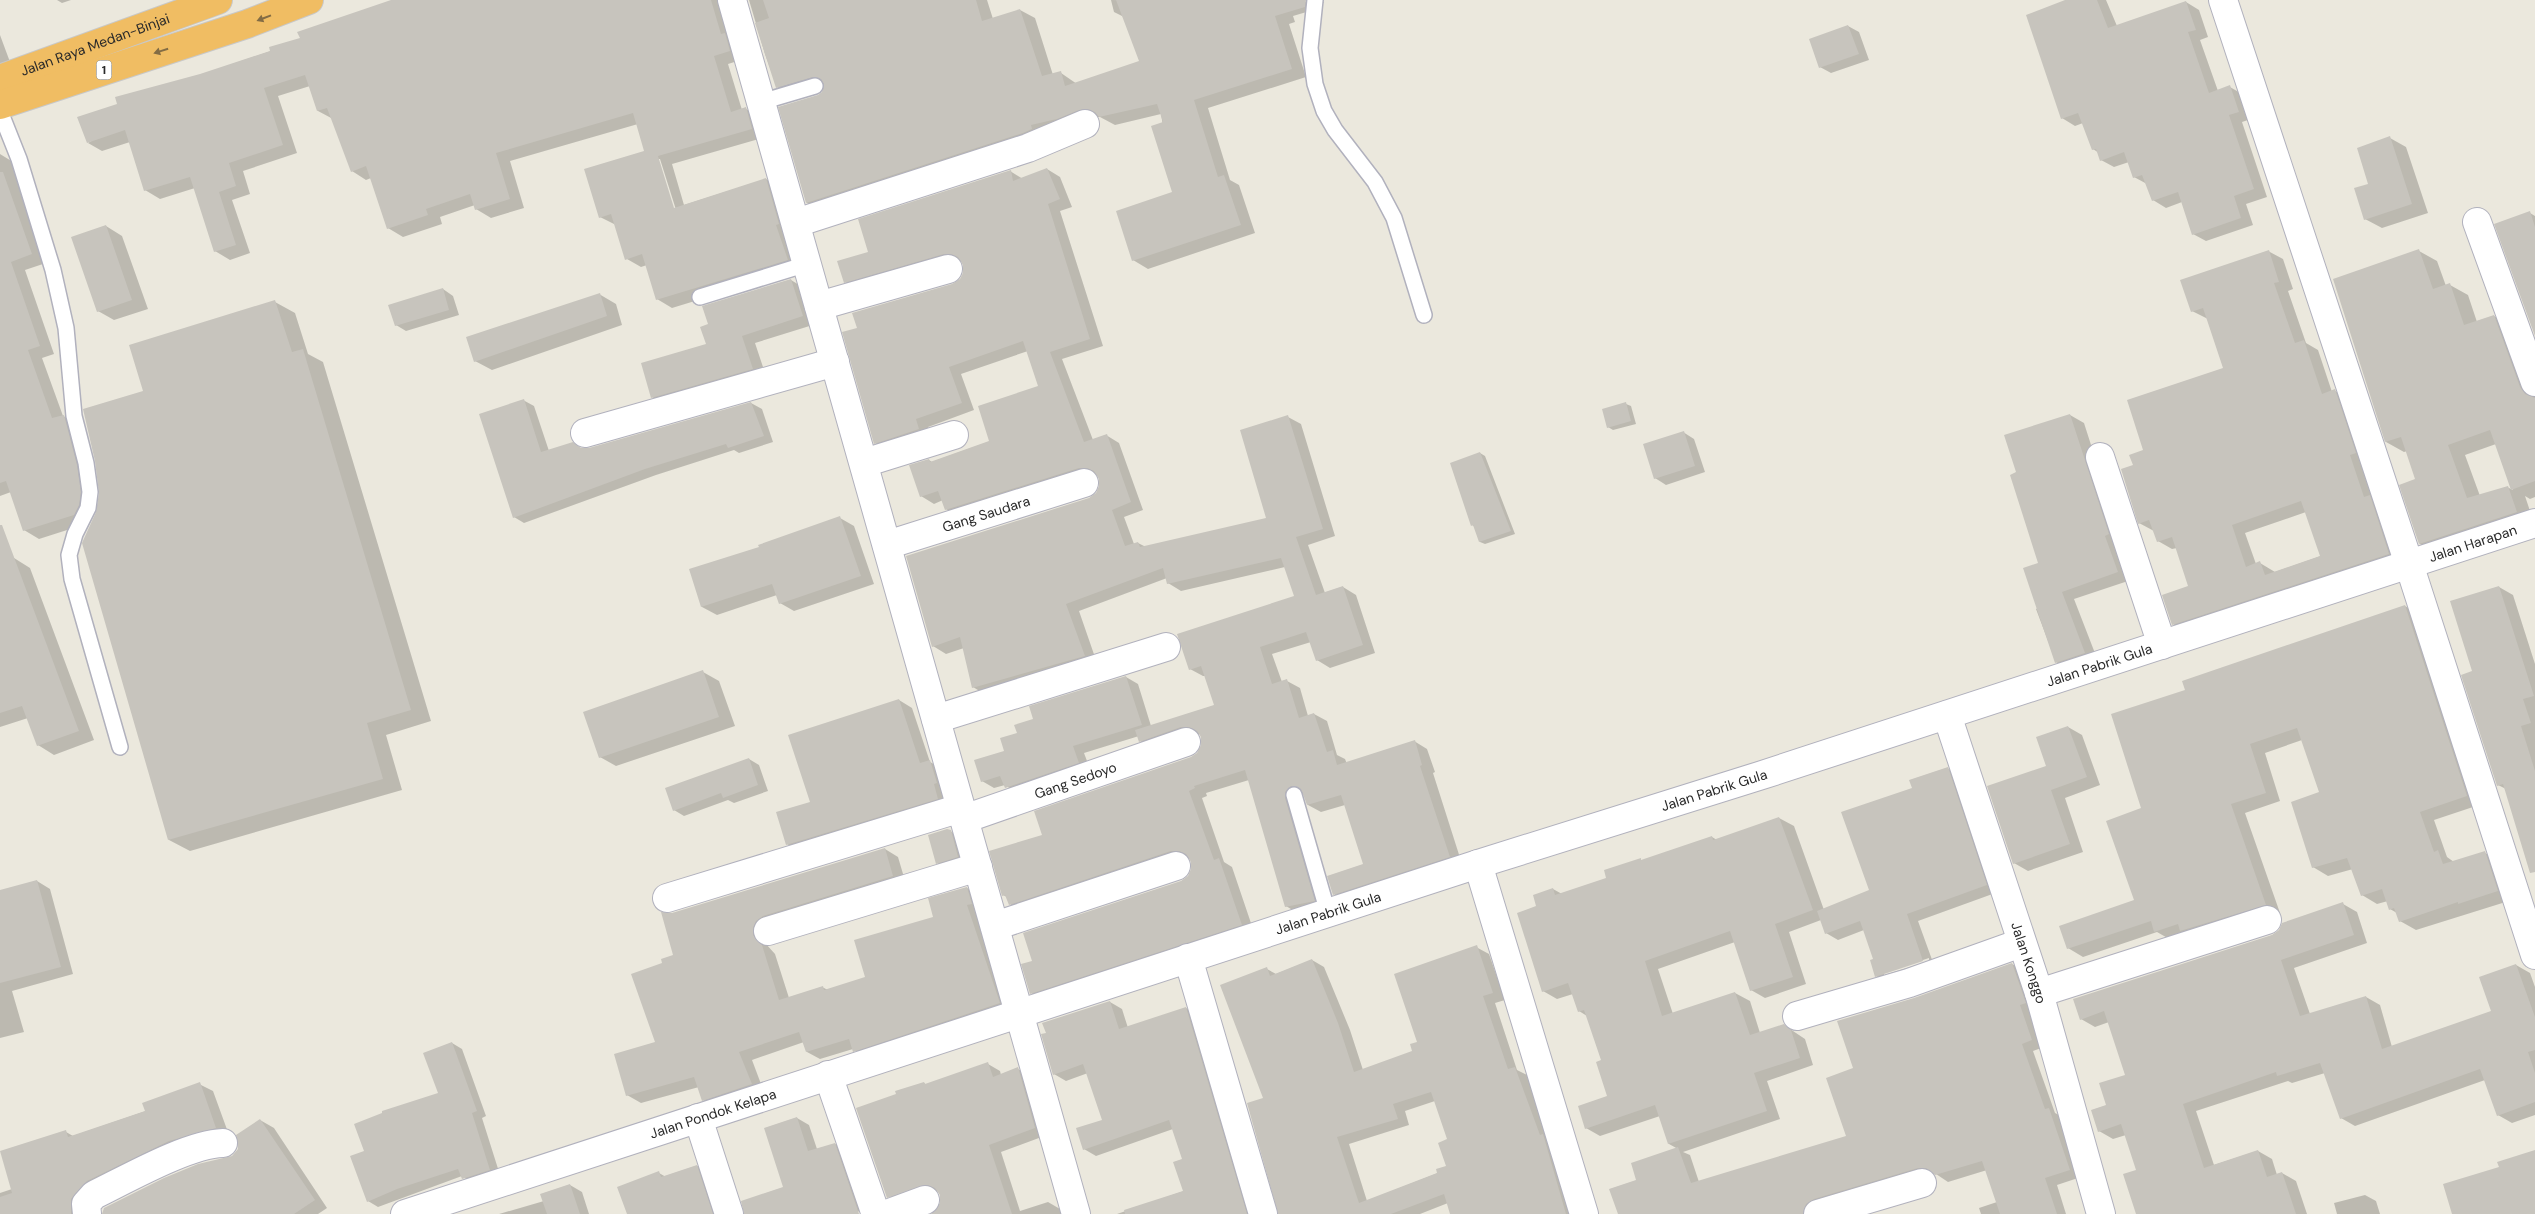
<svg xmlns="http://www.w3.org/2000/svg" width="2535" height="1214" viewBox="0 0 2535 1214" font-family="'DM Sans',sans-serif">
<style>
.shadow{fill:#0003;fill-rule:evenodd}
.building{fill:#c7c4bd;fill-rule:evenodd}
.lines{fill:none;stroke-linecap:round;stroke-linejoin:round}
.lane-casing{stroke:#b1b1bd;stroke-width:18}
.street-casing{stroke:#b1b1bd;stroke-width:30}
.highway-casing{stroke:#c8c8c8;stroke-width:30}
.lane{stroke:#fff;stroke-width:15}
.street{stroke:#fff;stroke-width:28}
.highway{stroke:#f0bd63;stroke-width:28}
.oneway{fill:#836c44}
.labels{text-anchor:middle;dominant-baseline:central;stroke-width:4;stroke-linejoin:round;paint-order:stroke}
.shield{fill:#fff;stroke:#6a6a6a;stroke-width:1}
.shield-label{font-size:12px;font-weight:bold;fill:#2a2a2a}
.street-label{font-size:14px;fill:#2a2a2a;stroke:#fff}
</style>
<rect width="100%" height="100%" fill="#ebe8dd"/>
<!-- shadow -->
<path class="shadow" d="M57,0h14l-9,3z
M394,0h340l10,59 -16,5 14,46 4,-1 15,8 5,20 -94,27 12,41 82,-26 15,9 21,80 -130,40 -15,-9 -10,-34 -6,2 -14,-8 -11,-34 -16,-8 46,-65 -8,-28 -128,37 14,47 -33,10 -15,-9 -1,-4 -35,12 2,7 -39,13 -15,-9 -17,-50 -5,2 -14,-9 -19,-52 -15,-8 -8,-25 -32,10 19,57 -54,18 7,23 -18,6 18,53 -20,7 -15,-9 -20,-63 -35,11 -15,-9 -15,-48 -28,9 -14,-8 112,-68 71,-24zM657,159h3l17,54 -3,1z
M749,0h238l6,19 27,-9 15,8 18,57 8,-2 16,11 63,-22 -16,-45 -10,-5 -3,-12 213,2 -4,6 -27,8 2,6 -6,2 17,53 -98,31 22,72 9,5 16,48 -107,36 -15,-9 41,-67 -13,-79 -46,11 -15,-8h-6l-272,94 -15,-8 12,-107 6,-7v-3l-33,9 -15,-8 -12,-33z
M2069,0h37l11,26 69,-24 13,8 9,27 -8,3 18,51 12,-4 12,7 9,25 -9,3 25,75 -21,7 7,21 -47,16 -13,-7 -11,-32 -16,6 -13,-8 -6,-16 -13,-7 -5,-15 -15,5 -13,-7 -2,-7 -6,-4 -10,-26 -8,3 -13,-8z
M1848,26l11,6 10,28 -38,13 -11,-6z
M0,35l10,27 -10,3z
M2390,138l16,9 22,66 -46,15 -17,-9 5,-35z
M0,154l13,8 13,34 -3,1 23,66 -21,7 29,84 -12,4 21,58 16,8 10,99 -50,16 -15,-9 -13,-38 -11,4z
M1047,169l13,8 12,30 -12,4 43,135 -41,13 31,81 13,-5 13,8 24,67 -19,7 10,27 4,-1 8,4 122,-28 20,-102 13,7 34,112 -27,9 17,48 18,-6 13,8 19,58 -45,15 -13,-8 -6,-18 -39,12 10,28 5,-1 13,7 8,28 6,-2 13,7 10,34 8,4 2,5 67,-23 13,8 8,23 -2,1 29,91 -115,38 -13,-8 31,-29 -20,-60 -24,7 -13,-7 -4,-12 -6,7 29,108 -28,6 -13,-8 -37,-126 -43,13 1,3 -5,2 22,64 8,5 22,65 -210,68 -13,-7 2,-32 148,-79 8,-5 4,-8 -1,-8 -2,-3h-5l-163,54 -12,-8 -3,-7 -4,-2 40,-59 149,-78 6,-5 4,-7v-9l-2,-3h-6l-41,14 -13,-7 -1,-5 -55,17 6,16 -72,25 -13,-9 -11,3 -12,-7 37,-47 15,-15 92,-42 12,7 13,42 65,-21 -10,-29h-3l-13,-7 106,-72 -11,-30 -104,24 -13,-8 -1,-5 -88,33 18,52 -111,32 -13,-8 -9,-39 -18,6 -13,-8 164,-152 4,-8 -1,-8 -2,-3h-5l-134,42 -13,-8 -3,-9 -9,4 -13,-8 8,-36 3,2 59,-21 48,-55 -11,-35 -67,23 13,36 -46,17 4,10 -44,13 -13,-7 -17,-115 95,-43 7,-5 4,-6v-9l-2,-4h-5l-99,28 -13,-7 25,-29 140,-82 13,8z
M2530,213l5,3v116z
M106,226l16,10 26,73 -34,11 -16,-9z
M2268,251l15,8 10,30 -5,2 18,52 12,7 14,42 3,-1 14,8 54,163 -216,70 -14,-8 17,-37 -13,-39 -5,1 -14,-8 -4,-10 -15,-8 -5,-57 11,-15 79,-82 -16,-50 -16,-8zM2306,512l15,44 -46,16 -15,-9 -4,1 -11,-31z
M2419,251l18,10 9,25 4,-1 18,10 9,27 17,-6 18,11 23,63v107l-5,2 -5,-3 9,27 -96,31 -18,-10 -3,-64 -10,-29 -3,1 -18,-10zM2496,444l17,46 -6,-3 -27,9 -15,-41z
M791,280l13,8 12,36 -61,19 11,33 -100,29 -14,-8 55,-52z
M443,289l10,7 6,19 -53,16 -10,-6z
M599,294l17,10 6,21 -130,45 -17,-9z
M275,302l20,11 13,41 15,8 108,359 -45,14 16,55 -212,61 -21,-11 -24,-448z
M523,400l11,6 15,45 40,-2 162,-46 11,6 11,33 -34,11 -5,-3 -78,25 -132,48 -10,-6z
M1626,404l5,2 5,18 -23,6 -5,-3z
M2070,415l14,8 38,119 9,38 -57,19 24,62 -28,9 -14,-8 -20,-53 2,-1 1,-44 -21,-91z
M1683,432l11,7 11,33 -39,13 -11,-7z
M1480,453l5,3 30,78 -30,10 -5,-2 -5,-15 -3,-2z
M840,518l14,8 20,58 -80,27 -14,-8 -3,-8 -60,20 -15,-8 -11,-37 70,-22z
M14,558l16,10 64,172 -40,15 -16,-10 -10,-27 -28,9v-163z
M2499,587l14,8 22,69v192l-29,-67 -8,-4 -24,-113z
M2405,606l15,9 62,189 -48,16 13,37 7,5 31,-9 15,8 12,39 -96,30 -16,-9 -3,-8 -7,-4 -2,-8 -11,3 -15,-9 -9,-26 -25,7 -15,-9 7,-74 -18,-53 -37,13 15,48 -35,12 35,100 -84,26 -25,1 -14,-8 -74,25 -15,-9 67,-47 8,-93 44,-117z
M703,672l16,9 16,45 -119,40 -16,-9z
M899,700l13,8 18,54 13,7 8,37 -150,46 -14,-8 24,-42z
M2068,727l14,8 18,50 -35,13 18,54 -55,19 -14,-8 34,-97z
M749,759l10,6 9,26 -34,12 -6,-3 -44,16 -10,-6z
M1947,768l13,7 38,117 -80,29 17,47 -46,15 -13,-7 -1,-16 -11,-30 -26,10 -12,-7 -5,-13 -32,12 17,52 -41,14 -14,-8 -16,-48 -77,27 15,45 62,-21 15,8 10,32 24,-8 21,14 8,26 -46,16 13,38 -97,33 7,3 9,27 149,-45 6,-68 61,-70 97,-35 12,7 20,76 -11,4 22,62 6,3 20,61 -24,8 9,29h-85l-2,-6 18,-6 26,-43 -75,23 -12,-8h-6l-113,40h-198l19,-33 40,-32 -9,-5 -9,-28 -60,20 -14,-8 23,-31 -7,-36 -15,-45 -8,-5 -6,-17 -16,5 -14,-8 -5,-84 15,-18 9,5 46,-15 33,-19 2,1 69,-24 5,3 62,-22 15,8 30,84 47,-19 42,-103zM1929,958v3l-45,14v-2z
M950,831l11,6 7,25 -20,7 -11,-6z
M885,849l13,8 8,27 -140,60 9,10 14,44 33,-11 6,3 38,-12 101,-90 13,8 33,115 -146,48 -14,-10 -33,10 -13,-7 -3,-10 -52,18 12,32 -47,16 -14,-8 -4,-13 -58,16 -14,-8 30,-52 7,-79 11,-8 -3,-42z
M37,881l13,8 23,85 -61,17 12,41 -24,6v-147z
M2343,904l14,8 10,31 -73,25 16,46 56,-17 14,8 12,42 101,-36 23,-46 14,8 5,14v128l-23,8 -14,-8 -13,-35 -130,46 -14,-8 -16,-45 -33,10 -4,-2 -92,30 18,54 44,-14 14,8 5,16 5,-2 14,8 11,33h-170v-43l-11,-36 -13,4 -14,-8 8,-25 19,-30 -17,-54 -14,5 -14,-8z
M1476,947l13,7 16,46 -10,3 22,67 10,5 50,139h-125l-4,-11 -28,11h-141l-14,-115 2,-130 9,5 36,-14 12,7 26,63 13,40 51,-18zM1435,1101l14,39 -1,27 -10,6 -71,28 -18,-57 60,-19 -4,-14z
M1110,1002l12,7 6,19 58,-20 12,7 58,199h-139l67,-23v-31l-11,-31 -77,27 -12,-7 20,-29 -16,-47 -22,8 -12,-7z
M452,1043l10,6 24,67 -4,2 18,57 -27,9 -11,-8 -84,31 -10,-6 -2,-49 73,-58z
M988,1064l12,7 1,4 17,-6 12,7 17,59 -46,17 19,59 28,-9 12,7 2,5h-129l9,-12 -3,-11 -37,12 -12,-7 8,-101 26,-12 3,2z
M199,1084l14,7 16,44 -145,79h-84v-21l12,-4 54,-57 7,4 73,-25z
M797,1118l12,7 8,24 18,-5 12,7 20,58 -17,5h-105l39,-26z
M260,1120l14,8 53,80 -9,6h-214l129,-57z
M697,1166l12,7 13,41h-93l30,-41 7,4z
M570,1185l12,7 7,22h-90l45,-13z
M2365,1195l11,6 4,13h-43l-3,-11z"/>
<!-- building -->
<path class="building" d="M391,0h320l10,34 4,-1 5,18 -16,5 17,56 15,-5 6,22 -94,27 16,52 92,-30 13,46 -3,1 12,35 -132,40 -14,-46 -17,6 -14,-46 -12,4 -15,-49 60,-18 -11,-38 -137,40 14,46 -35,11 -5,-16 -44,15 2,6 -41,14 -21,-63 -15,6 -24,-64 -10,3 -12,-36 -41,13 19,57 -54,18 7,23 -17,6 17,53 -22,7 -24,-75 -46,14 -19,-61 -38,13 -10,-26 40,-13 -2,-7 85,-23 70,-23 -1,-4 31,-9 -3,-6z
M763,0h213l6,21 38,-12 22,67 19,-5 4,15 74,-25 -23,-61h190l-1,7 -30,9 17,53 -98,31 24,77 6,-2 17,50 -109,36 -16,-50 56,-19 -21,-66 12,-4 -6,-18 -58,13 -4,-5 -8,-3 -8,1 -22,9 -26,6 1,4 -9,4 -217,70 -28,-96 40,-12 4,-3 2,-8 -3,-5 -8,-2 -37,11 -21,-65 14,-5z
M2065,0h32l11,28 78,-27 10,29 -8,2 21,61 21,-8 9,27 -10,3 25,74 -20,7 7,22 -49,17 -14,-43 -26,9 -10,-26 -9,3 -9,-26 -24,9 -4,-12 -4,1 -14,-37 -17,6 -35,-104z
M1848,25l11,29 -40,14 -10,-29z
M2390,136l22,68 -48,16 -10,-32 14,-4 -11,-36z
M1047,168l13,31 -12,5 42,135 -40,13 34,90 23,-8 24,68 -19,8 13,36 13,-4 2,5 126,-29 -26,-88 48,-15 35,114 -27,8 20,58 27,-9 20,59 -47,16 -10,-29 -46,15 12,37 15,-5 12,39 15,-5 13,39 6,-2 4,15 78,-25 7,25 -2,1 30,91 -117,38 -6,-19 36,-12 -22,-69 -34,10 -6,-16 -10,-3 -6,6v6l30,103 -30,6 -40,-137 -51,16 1,2 -6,3 25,69 5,-2 23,67 -212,69 -9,-30 11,-3 -9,-28 158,-52 7,-5 3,-7v-7l-5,-8 -7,-3h-8l-162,54 -4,-10 -3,1 -13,-45 53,-16 -8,-24 157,-54 6,-4 4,-8v-8l-4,-6 -8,-4h-8l-42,15 -4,-12 79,-25 -13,-39 -12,4 -12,-36 117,-38 -13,-38 -114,26 -4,-16 -97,36 19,52 -113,32 -12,-51 -28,10 -26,-91 183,-58 7,-5 3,-7v-7l-5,-8 -7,-3h-8l-134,42 -7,-19 -18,6 -11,-32 20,-6 1,3 59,-21 -11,-35 60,-20 -15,-45 -74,26 13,36 -46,16 3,10 -45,15 -32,-112 15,-4 -5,-15 100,-29 8,-5 3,-6v-8l-5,-8 -7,-3h-7l-100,29 -7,-22 31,-9 -10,-33 153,-49 2,11z
M0,172h3l29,82 -21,8 29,84 -12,4 24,68 12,-3 13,50 4,27 -2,13 -5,10 -51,16 -17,-50 -6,2z
M2530,211l5,16v109l-41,-112z
M106,225l26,75 -35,12 -26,-75z
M2419,249l14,40 17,-6 14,42 30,-10 26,72 5,7 10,4v83l-24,9 -21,-60 -42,15 19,53 41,-12 9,26 -98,32 -20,-59 16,-6 -14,-42 -16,5 -52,-163z
M2269,250l10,32 -5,1 21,60 9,-3 18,54 13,-5 21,64 -6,2 14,42 6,-2 19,59 -217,71 -10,-30 26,-9 -16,-49 -15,5 -8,-22 -11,4 -17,-55 12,-4 -4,-10 14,-5 -16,-50 96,-32 -20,-60 -12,4 -11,-32zM2301,501l19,55 -55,19 -5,-14 -14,6 -14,-42z
M791,279l12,37 -61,20 11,33 -102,29 -10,-35 65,-19 -6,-17 8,-3 -6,-18z
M443,288l6,22 -54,16 -7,-21z
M600,293l7,23 -133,46 -8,-25z
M275,300l17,52 11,-3 108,361 -44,13 16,56 -215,61 -86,-297 14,-31 3,-19 -4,-32 -12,-52 60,-18 -14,-46z
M524,399l17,53 32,-10 8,6h8l162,-46 13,34 -36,12 -2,-4 -81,25 -132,49 -34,-104z
M1626,402l5,19 -24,7 -5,-19z
M2070,414l39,120 -4,2 13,36 -56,20 23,61 -30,10 -32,-95 15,-5 -28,-88 6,-3 -12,-37z
M1684,431l11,35 -41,13 -11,-35z
M1480,452l31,79 -32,11 -6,-17 -2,1 -21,-63z
M840,516l21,60 -82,28 -7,-20 -71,23 -12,-38 70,-22 -1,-2z
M0,525h2l77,206 -42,15 -15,-40 -22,7z
M2499,586l35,110 -11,3 8,24 -10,3 14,45v101l-5,1 -27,-89 -6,2 -36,-111 11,-4 -22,-70z
M2405,605l62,191 -47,16 14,40 4,-2 5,14 42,-13 13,40 -40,13v-2l-59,20 -5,-14 -5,2 -7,-21 -21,7 -14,-38 -35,10 -21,-66 28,-10 -22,-64 -47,16 16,49 -35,11 35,101 -86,26 -2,-7 -24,8 -3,-11 -84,28 -8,-23 75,-26 -28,-79 35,-13 -30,-94 74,-24 -3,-9z
M703,670l16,47 -120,41 -16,-46z
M1126,676l16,49 -69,21 6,17 -74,25 -5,-12 -19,6 -7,-22 30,-9 -4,-13 17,-5 -3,-8 19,-6 -4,-13z
M899,699l21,64 10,-3 7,23 -3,1 4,15 -152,46 -10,-33 34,-10 -22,-67z
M2068,726l19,51 -36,13 19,54 -57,20 -26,-78 59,-20 -10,-29z
M749,758l9,27 -35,13 -2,-5 -48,18 -8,-23z
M1948,767l39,118 -80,29 16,47 -48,16 -5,-17 3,-1 -13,-38 -35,13 -8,-23 52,-21 -28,-78 71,-24 -3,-8z
M1779,817l34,93 -38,14 18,53 -43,14 -20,-60 -85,30 17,55 73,-24 15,43 34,-11 7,6 9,28 -46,15 13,38 -99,33 -13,-39 -70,24 -7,-23 29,-10 -11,-34 5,-2 -17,-50 -6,2 -10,-29 -26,9 -25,-79 19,-7 -3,-11 20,-7 2,7 51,-17 -2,-8 37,-12v2l71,-24 1,4z
M947,829l4,1 7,27 -22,7 -8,-29z
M885,848l8,28 -130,40 -7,5 -3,7v7l9,10 17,55 44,-14 1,4 41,-13 -11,-37 79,-23 -5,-19 39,-11 5,17 -5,1 33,98 -147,49 -4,-13 -43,13 -7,-20 -60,20 13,32 -50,17 -8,-24 -68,19 -12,-42 41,-12 -24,-68 31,-11 -1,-4 12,-4 -12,-43 11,1z
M37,880l24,87 -61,16v-93z
M2343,902l11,33 -73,25 19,56 66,-20 16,53 109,-38 -12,-34 37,-13 19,53v33l-7,2 7,21v29l-38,14 -17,-47 -140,50 -20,-56 -43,13 -1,-4 -93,32 21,64 54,-18 9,27 15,-5 14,42h-160l-13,-40 13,-4 -15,-46 -23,8 -7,-22 15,-5 -7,-22 26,-8 -21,-64 -24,9 -7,-21 199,-64 7,-5 3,-7z
M1477,945l16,48 -10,3 25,73 7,-2 25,68 3,-1 23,80h-116l-6,-20 -53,20h-113l-31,-111 16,-5 -43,-113 47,-18 3,9 42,-17 26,64 16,49 58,-21 -2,-7 7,-2 -23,-68zM1431,1092l16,47 -9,4 8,23 -10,3 1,4 -78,30 -22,-66 61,-18 -5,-15z
M2012,963l14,40 -6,2 12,35 -10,4 23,65 4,-1 21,62 -25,8 12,36h-57l-18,-53 -47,14 -9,-7h-8l-104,31 -8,5 -3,10h-185l-9,-25 27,-9 -5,-17 47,-16 13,36 155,-47 -20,-58 27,-10 -16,-47 77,-23z
M1110,1001l9,28 67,-22 61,207h-122l-1,-4 59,-19 -10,-29 9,-3 -13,-39 -86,30 -7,-22 26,-8 -19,-56 -30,11 -12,-41 5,-1 -4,-10z
M452,1042l25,69 -5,2 18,57 -28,9 -4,-10 -61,20 -30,13 -17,-46 14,-5 -10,-27 28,-11v-2l56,-18 -15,-40z
M988,1062l5,15 25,-10 17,61 -46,17 23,69h-81l9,-11v-8l-5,-7 -8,-3 -40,13 -31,-90 40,-14 -1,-3 29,-9 1,2z
M200,1082l16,46 -47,13 -82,40 -16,18v15h-71v-17l12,-4 -12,-42 66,-21 2,7 77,-26 -3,-8z
M797,1117l11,34 27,-8 24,71h-115l-3,-13 42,-14 -19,-59z
M260,1119l55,81 -21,14h-192l2,-6 60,-30 34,-14 34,-8 6,-7 -2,-14z
M2535,1150v64h-83l-9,-30 56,-17 -2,-5z
M697,1165l16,49h-86l-10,-27 42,-16 2,6z
M570,1184l10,30h-33l-7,-20z"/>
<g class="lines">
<!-- lane casing -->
<g class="lane-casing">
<path id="lane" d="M1315,0l-5,48 5,36 9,27 11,19 40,52 19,36 30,97
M761,102l54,-16
M0,111l19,48 34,111 13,58 8,88 12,47 4,29 -2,16 -13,26 -6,21 3,24 48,168
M700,297l107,-33
M1294,795l34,118"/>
</g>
<!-- street casing -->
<g class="street-casing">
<g id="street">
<path d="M732,0l344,1214"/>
<path d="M2223,0l186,564 126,391"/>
<path d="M2477,222l58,160"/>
<path d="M796,223l232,-75 57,-24"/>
<path d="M819,306l129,-37"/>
<path d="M585,433l250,-71"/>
<path d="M2100,457l62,188"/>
<path d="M864,463l90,-28"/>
<path id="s1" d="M887,545l197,-62"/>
<path id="s2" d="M1947,715l92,278 62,221"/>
<path d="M936,719l230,-72"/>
<path id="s3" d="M964,819l222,-77"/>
<path d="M1478,864l106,350"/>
<path d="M667,898l294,-90"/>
<path d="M995,926l181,-60"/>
<path d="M768,931l210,-64"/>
<path d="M1188,958l75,256"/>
<path d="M2039,993l228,-73"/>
<path d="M1797,1016l112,-33 112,-40"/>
<path d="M828,1075l46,134 5,5"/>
<path d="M698,1118l31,96"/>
<path d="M87,1214l-1,-10 8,-9c33,-16 94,-51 129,-52"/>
<path id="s4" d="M405,1214l1073,-350 281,-88 776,-253"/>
<path d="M887,1214l38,-14"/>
<path d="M1818,1214l104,-31"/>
</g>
</g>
<!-- highway casing -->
<g class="highway-casing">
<g id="highway">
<path id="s5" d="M0,79l218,-79"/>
<path d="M0,105l247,-81 62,-24"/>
</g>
</g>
<!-- lane -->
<use href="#lane" class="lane"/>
<!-- street -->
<use href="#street" class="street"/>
<!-- highway -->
<use href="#highway" class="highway"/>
</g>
<!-- one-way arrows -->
<defs><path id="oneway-solid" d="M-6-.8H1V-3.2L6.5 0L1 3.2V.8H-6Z" transform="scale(1.25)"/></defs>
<g class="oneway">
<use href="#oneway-solid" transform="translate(264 18) rotate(159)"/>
<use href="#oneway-solid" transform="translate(161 51) rotate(162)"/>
</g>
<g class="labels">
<!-- shield labels -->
<rect class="shield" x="96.5" y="60.5" width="15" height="19" rx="4"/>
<g class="shield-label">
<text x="104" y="70">1</text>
</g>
<!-- street labels -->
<g class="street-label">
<text stroke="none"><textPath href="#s5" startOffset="101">Jalan Raya Medan-Binjai</textPath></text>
<text stroke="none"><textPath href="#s1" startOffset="104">Gang Saudara</textPath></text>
<text stroke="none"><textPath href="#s4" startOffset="2174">Jalan Harapan</textPath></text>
<text stroke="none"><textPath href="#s4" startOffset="1781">Jalan Pabrik Gula</textPath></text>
<text stroke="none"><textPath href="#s3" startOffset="118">Gang Sedoyo</textPath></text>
<text stroke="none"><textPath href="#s4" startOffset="1376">Jalan Pabrik Gula</textPath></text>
<text stroke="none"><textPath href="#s4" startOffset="971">Jalan Pabrik Gula</textPath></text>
<text stroke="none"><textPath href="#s2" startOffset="261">Jalan Konggo</textPath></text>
<text stroke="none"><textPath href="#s4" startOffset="324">Jalan Pondok Kelapa</textPath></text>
</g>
</g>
</svg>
